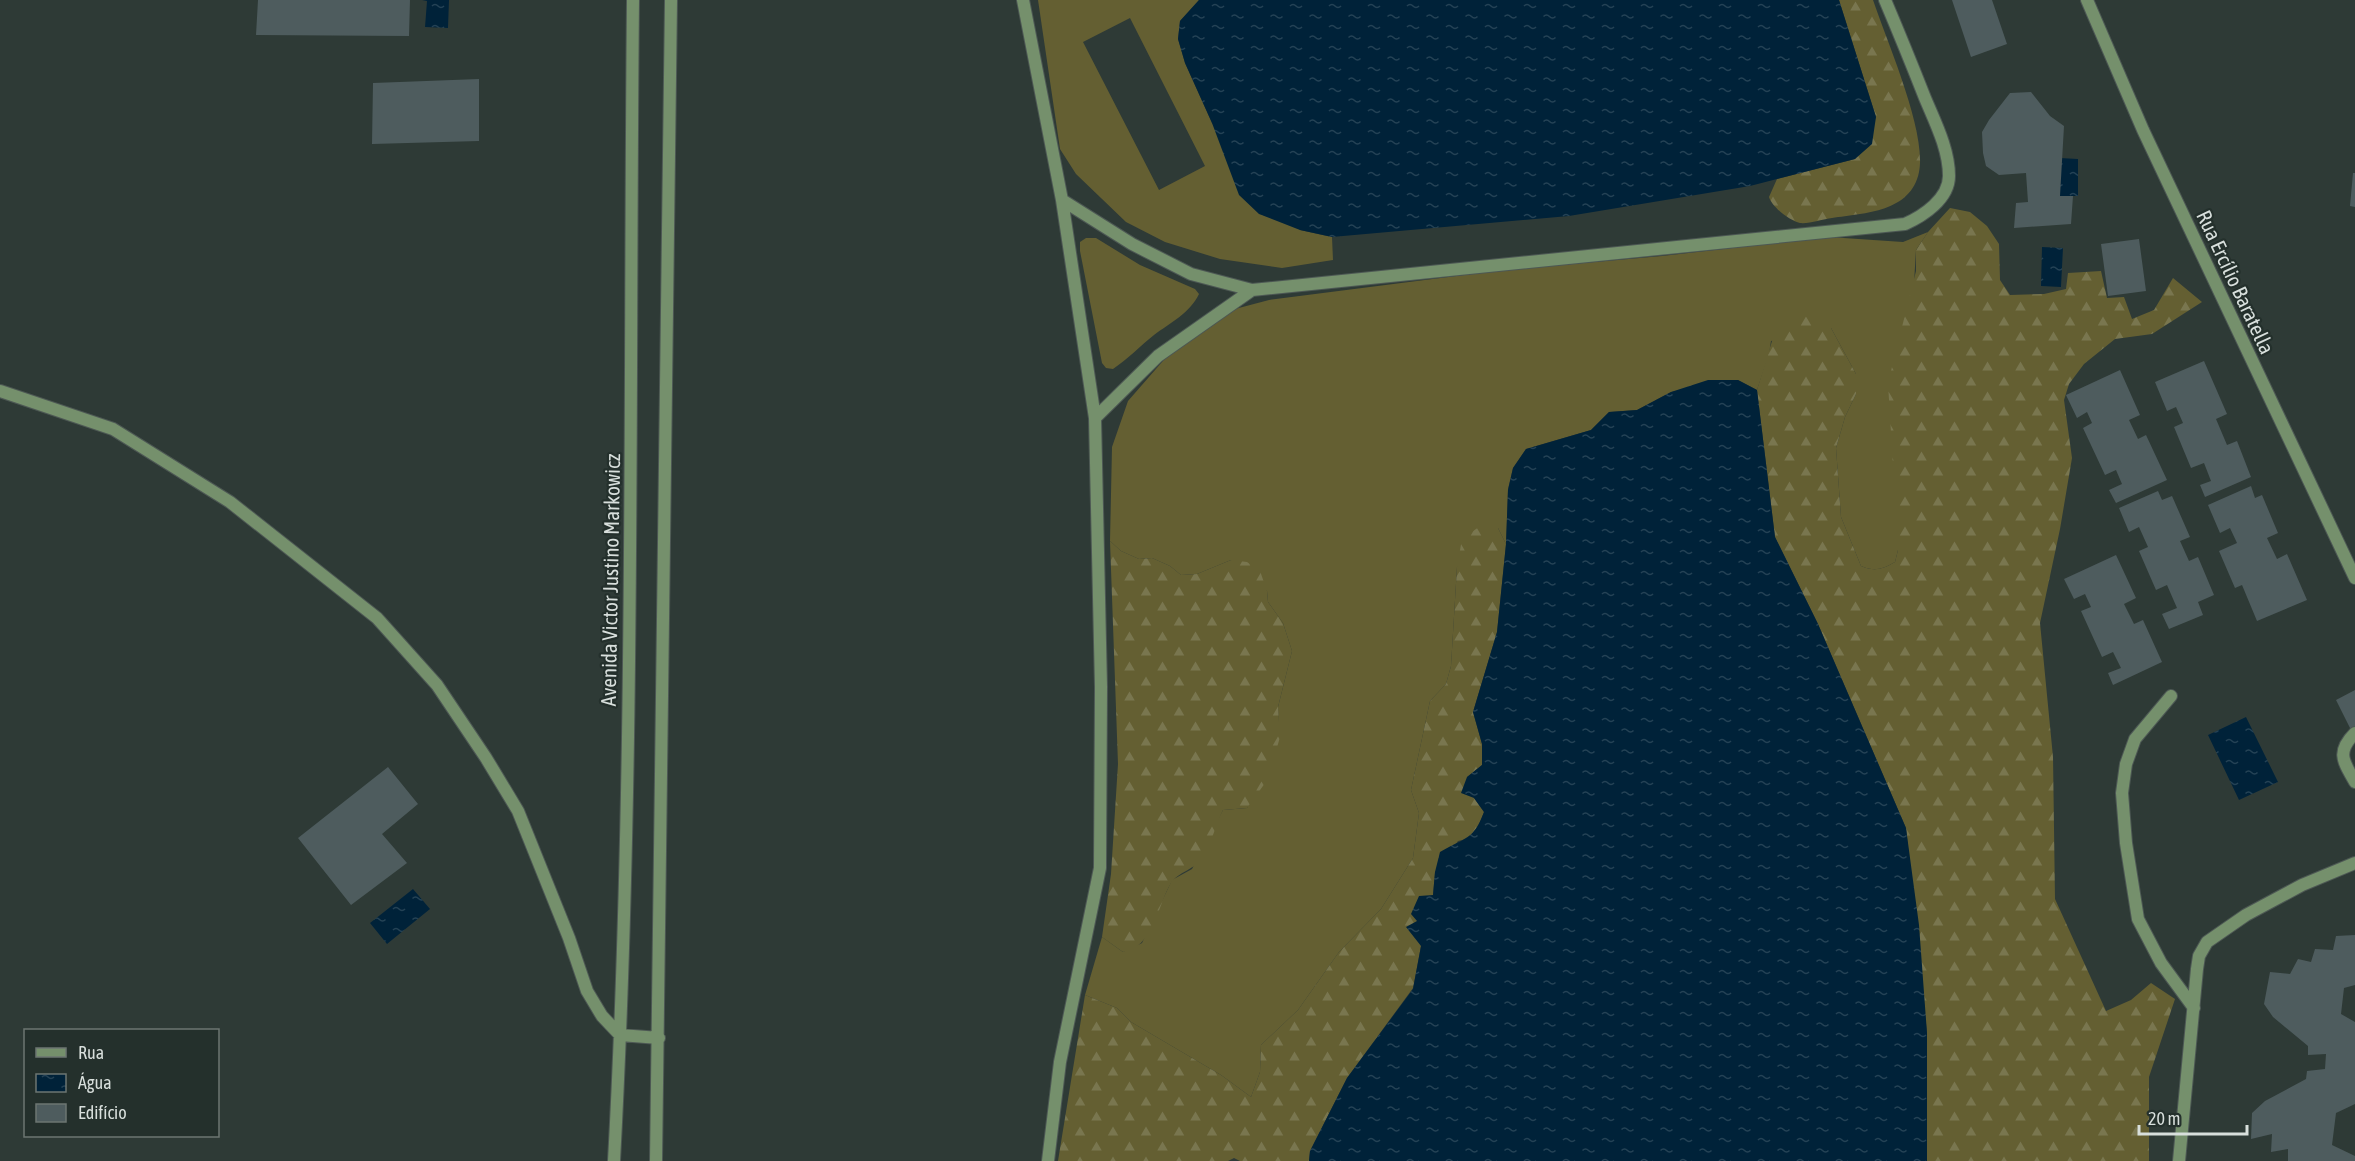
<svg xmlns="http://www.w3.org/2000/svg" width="2355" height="1161" viewBox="0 0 2355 1161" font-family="'Asap Condensed',sans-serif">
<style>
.grass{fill:#645f32;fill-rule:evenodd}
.forest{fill:url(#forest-firs)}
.water{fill:url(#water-ripples)}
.building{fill:#4e5c5e}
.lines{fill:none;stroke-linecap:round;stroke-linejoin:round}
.street-casing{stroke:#4d5854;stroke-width:14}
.street{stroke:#75906c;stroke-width:12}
.labels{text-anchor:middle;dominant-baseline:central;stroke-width:4.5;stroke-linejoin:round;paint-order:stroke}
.street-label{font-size:21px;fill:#d8dfdc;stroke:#24302c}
</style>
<defs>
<pattern id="forest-firs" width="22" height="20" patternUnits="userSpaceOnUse" patternTransform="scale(1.5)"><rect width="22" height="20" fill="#645f32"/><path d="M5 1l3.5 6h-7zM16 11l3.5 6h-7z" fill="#79764f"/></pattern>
<pattern id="water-ripples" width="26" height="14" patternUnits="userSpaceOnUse" patternTransform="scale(1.5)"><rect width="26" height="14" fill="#002239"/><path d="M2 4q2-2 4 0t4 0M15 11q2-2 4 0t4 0" fill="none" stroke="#244255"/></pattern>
</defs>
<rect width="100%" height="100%" fill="#2e3a36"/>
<!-- grass -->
<path class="grass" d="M1038,0h161l-19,21 -2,18 7,24 27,60 88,107 32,7 1,23 -51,8 -62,-9 -55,-17 -39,-20 -50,-48 -16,-25zM1130,18l75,148 -46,24 -76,-148z
M1928,232l-12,18 -18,300 -3,12c-12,7 -20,10 -34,4l-20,-49 -5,-69 9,-31 11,-23v-20l-25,-46 -60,13 -2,13 -12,36 -19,-10 -67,12 -34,18 -28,2 -18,18 -65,19 -13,19 -5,21 -2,55 -8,-16 -41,39 -6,99 -5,18 -16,17 -19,89 8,23 -6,45 -32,51 -42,43 -41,58 -37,35 -1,27 -9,25 -30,-22 -90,-53 -14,-14 -32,-13 17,-58 21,15 19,-9 30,-63 20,-11 31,-59 24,-2 32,-71 -1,-30 14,-56 -9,-28 -15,-21 -1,-11 -36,-31 -34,14 -16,1 -11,-9 -18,-8 -13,1 -18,-8 -11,-10 2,-94 16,-46 41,-47 66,-45 34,-9 234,-30 159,-14 167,-19 74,5z
M1086,238h10l44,27 55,24 4,5c-9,19 -29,29 -45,41 -14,11 -26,24 -41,34l-7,-1 -4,-5 -22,-112v-9z"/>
<!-- forest -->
<path class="forest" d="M1839,0h34c14,42 54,132 46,172 -8,40 -54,41 -87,46 -9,1 -23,6 -32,5 -10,-2 -28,-16 -31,-26l8,-18 78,-20 21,-42z
M1950,208l20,4 17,14 12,18 1,36 10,15 34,-1 22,-5 2,-16 33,-2 6,27 17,-1 8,22 22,-9 19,-32 29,24 -50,32 -37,5 -31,25 -15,20 -5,16 8,58 -12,71 -20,94 13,134 2,142 51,112 25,-11 20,-17 24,16 -26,78v84h-222v-128l-21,-205 -88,-204 -43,-87 -18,-147 19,-62 19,-16 36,16 25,46v20l-11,23 -9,31 5,69 20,49c14,6 22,3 34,-4l3,-12 -10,-167 28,-112v-21l12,-18z
M1483,524l15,4 8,16 -9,88 -24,80 9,32v21l-15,12 7,21 10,14 -6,15 -8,11 -12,3 -23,31 -2,23 -15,26 3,25 -8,42 -66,90 -37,73 -1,10h-69l-6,-3 -6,3h-170l27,-166 32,13 14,14 90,53 30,22 9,-25 1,-27 37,-35 41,-58 42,-43 32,-51 6,-45 -8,-23 19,-89 16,-17 5,-18 6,-99 5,-28z
M1110,541l11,10 18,8 13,-1 18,8 11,9 16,-1 34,-14 16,2 13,9 7,20 1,11 15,21 9,28 -14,56 2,30 -12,42 -21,29 -24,2c-7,14 -12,34 -20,47 -7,12 -25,15 -32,26 -13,21 -18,65 -48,69l-21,-15 9,-63 7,-110z"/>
<!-- water -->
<path class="water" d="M422,0h27l-1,28 -23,-1 2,-26z
M1199,0h640l37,117 -4,27 -17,15 -105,27 -181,30 -237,21 -32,-7 -41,-16 -20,-19 -27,-72 -27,-60 -7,-24 2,-18z
M2060,158l18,1v37h-18z
M2042,247l21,1 -2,39 -20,-1z
M1708,380h30l19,10 18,147 43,87 88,204 13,97 8,108v128h-618l1,-10 37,-73 66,-89 8,-43 -15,-19 11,-6 -6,-7 8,-18 14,-1 2,-23 5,-20c25,-15 33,-11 44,-40l-10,-14 -13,-5 6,-16 15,-12v-21l-9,-32 24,-80 9,-88 2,-54 5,-22 13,-19 65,-19 18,-18 28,-2 34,-18z
M2246,717l32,65 -39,18 -31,-65z
M413,889l17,20 -43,35 -17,-21z"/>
<!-- building -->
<path class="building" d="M258,0h152l-1,36 -153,-1z
M1952,0h40l15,44 -36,13z
M479,79v62l-107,3 1,-61z
M2031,92l19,24 14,10 -4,70h13l-2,28 -57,4 2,-25 12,-1 -2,-29 -27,2 -13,-9 -3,-13 -1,-21 7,-12 21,-27z
M2353,173h2v34l-5,-1z
M2139,239l7,52 -38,5 -7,-52z
M2204,361l23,53 -11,5 11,26 10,-4 14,36 -46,20 -5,-12 11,-4 -7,-18 -13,5 -17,-41 9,-4 -7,-16 -9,4 -12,-29z
M2120,370l20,45 -11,5 9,19 8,-4 21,45 -51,23 -7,-13 13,-6 -6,-14 -11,5 -22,-47 9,-5 -5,-11 -10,6 -11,-23z
M2251,486l4,12 7,-3 16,38 -11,5 10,21 10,-5 20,46 -50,21 -15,-36 -7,3 -16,-37 18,-8 -7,-15 -10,5 -12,-28z
M2158,491l4,9 10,-4 18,41 -10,4 9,20 9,-4 16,38 -16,7 5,13 -34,14 -7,-15 15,-6 -10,-23 -11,5 -17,-39 9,-4 -9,-20 -10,5 -10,-24z
M2116,555l20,43 -12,6 10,20 9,-4 19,42 -49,23 -5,-12 13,-5 -8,-16 -11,5 -21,-46 10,-4 -6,-13 -11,5 -10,-20z
M2355,690v48l-19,-38z
M388,767l30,37 -36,30 25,29 -56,42 -53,-67z
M2355,935v50l-11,3 -3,26 14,8v82l-19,9 -4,32 23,11v5h-67v-12l-17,3 1,-18 -21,5 1,-26 13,-12 41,-22 1,-8 18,-2 1,-15 -18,1v-9l-35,-29 -9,-13 6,-32 20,2 8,-15 13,3 4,-13 18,1 3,-14z"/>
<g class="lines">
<!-- street casing -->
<g class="street-casing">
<path id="street" d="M1023,0l39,200 33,218 6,269 -1,181 -40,194 -12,99
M2087,0l56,130 212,448
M1062,200l70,44 59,30 61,16 653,-66c18,-8 44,-25 44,-48 0,-27 -14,-54 -24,-78 -13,-33 -26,-65 -40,-98
M0,391l113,38 117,73 147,116 60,67 49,73 32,53 51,127 18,53 15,25 18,19 39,3
M1095,418l63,-62 94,-66
M2171,696l-36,43 -9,25 -4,29 4,50 12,76 23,44 33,45
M2355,733c-19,19 -12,28 0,49
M614,1161c21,-387 15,-774 19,-1161
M656,1161l15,-1161
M2179,1161l18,-192 2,-13 8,-14 39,-27 56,-30 53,-22"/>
</g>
<!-- street -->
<use href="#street" class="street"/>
</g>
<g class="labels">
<!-- street labels -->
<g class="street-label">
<text transform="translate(2236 282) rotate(65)">Rua Ercílio Baratella</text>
<text transform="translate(610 580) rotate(-89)">Avenida Victor Justino Markowicz</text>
</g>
</g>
<!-- legend -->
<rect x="24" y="1029" width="195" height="108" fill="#24302c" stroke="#6c7672" stroke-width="1.5"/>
<rect x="36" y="1048" width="30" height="9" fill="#75906c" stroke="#6c7672" stroke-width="1.5"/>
<text x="78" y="1059" font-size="18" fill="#d8dfdc">Rua</text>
<rect x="36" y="1074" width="30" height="18" fill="url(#water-ripples)" stroke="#6c7672" stroke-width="1.5"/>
<text x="78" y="1089" font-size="18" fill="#d8dfdc">Água</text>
<rect x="36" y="1104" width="30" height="18" fill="#4e5c5e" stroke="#6c7672" stroke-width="1.5"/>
<text x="78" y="1119" font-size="18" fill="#d8dfdc">Edifício</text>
<!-- scale -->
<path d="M2139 1125v9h108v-9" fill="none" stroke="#d8dfdc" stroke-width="3"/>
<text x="2148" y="1125" font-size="18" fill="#d8dfdc" stroke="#24302c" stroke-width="4.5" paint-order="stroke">20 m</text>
</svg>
